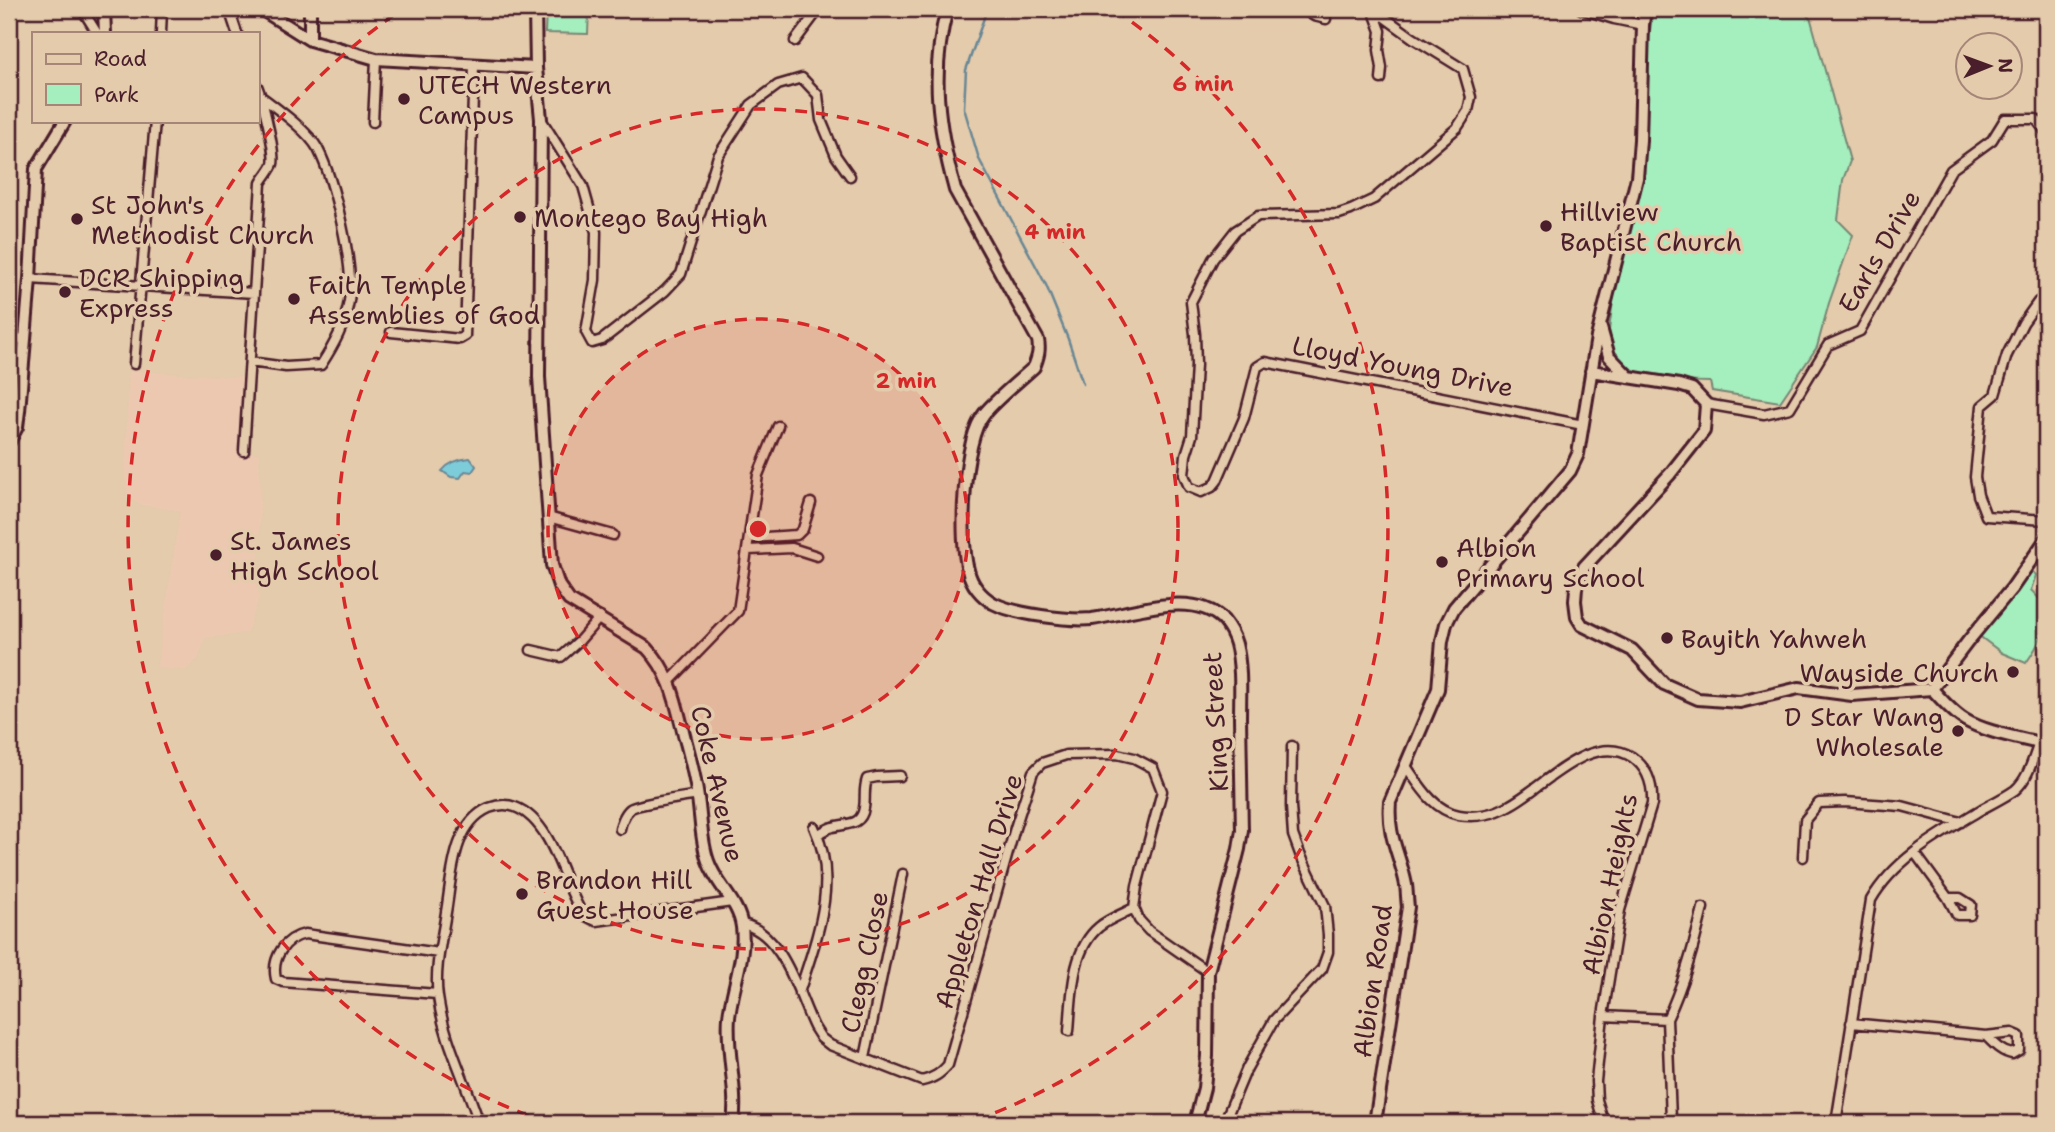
<svg xmlns="http://www.w3.org/2000/svg" width="2055" height="1132" viewBox="0 0 2055 1132" font-family="'Shantell Sans',sans-serif">
<style>
.built{fill:#ecc8b1}
.green{fill:#a5eebd;stroke:#788674;stroke-width:2}
.water{fill:#7dccda;stroke:#698794;stroke-width:2}
.lines{fill:none;stroke-linecap:round;stroke-linejoin:round}
.stream{stroke:#698794;stroke-width:2.5}
.street-casing{stroke:#4a1f2b;stroke-width:13}
.secondary-casing{stroke:#4a1f2b;stroke-width:16}
.street{stroke:#e4cbac;stroke-width:8}
.secondary{stroke:#e4cbac;stroke-width:10}
.ring{fill:none;stroke:#d62828;stroke-width:3.5;stroke-dasharray:12 9}
.poi-dot{fill:#4a1f2b;stroke:#e4cbac;stroke-width:2.5}
.labels{text-anchor:middle;dominant-baseline:central;stroke-width:7;stroke-linejoin:round;paint-order:stroke}
.poi-label{font-size:26px;fill:#4a1f2b;stroke:#e4cbac;text-anchor:start}
.street-label{font-size:26px;fill:#4a1f2b;stroke:#e4cbac}
.centre{fill:#d62828;stroke:#e4cbac;stroke-width:3.5}
.ring-label{font-size:21px;text-anchor:middle;font-weight:bold;fill:#d62828;stroke:#e4cbac;stroke-width:7;stroke-linejoin:round;paint-order:stroke}
</style>
<rect width="100%" height="100%" fill="#e4cbac"/>
<filter id="ink" filterUnits="userSpaceOnUse"><feTurbulence type="fractalNoise" baseFrequency=".0143" numOctaves="2"/><feDisplacementMap in="SourceGraphic" scale="14" xChannelSelector="R" yChannelSelector="G"/><feConvolveMatrix kernelMatrix="1 2 1 2 8 2 1 2 1" color-interpolation-filters="sRGB"/></filter>
<g filter="url(#ink)">
<!-- built -->
<path class="built" d="M129,371l120,7 -5,73 15,3 1,42 -2,103 -11,34 -42,5 -7,21 -12,11 -29,-3 23,-156 -38,-6 -15,-8 -2,-29z"/>
<!-- green -->
<path class="green" d="M546,9h43l-1,25 -43,-1z
M1653,9h149l9,11 39,141 -7,19 -5,40 15,15 -24,68 -12,44 -37,55 -68,-11 -2,-9c-26,0 -84,-3 -97,-30 -3,-6 -3,-16 -4,-22z
M2030,569l6,6 -5,15 15,16c0,25 -6,37 -20,57l-24,-10 -24,-18z"/>
<!-- water -->
<path class="water" d="M470,458l6,8 -4,6 -7,-1 -5,7 -9,-1 -9,-6c7,-9 17,-12 28,-13z"/>
<g class="lines">
<!-- stream -->
<path class="stream" d="M987,9l-21,61 -2,38 15,51 67,126 22,54 15,45"/>
<!-- street casing -->
<g class="street-casing">
<path id="street" d="M82,9l15,24
M229,9l8,24
M1303,9l11,7 12,3
M1373,9l40,29 50,31 8,28 -3,14 -11,17 -83,71 -23,11 -12,4 -81,2 -23,15 -22,28 -22,43 4,32 1,31 -4,71 -6,19 -2,20 5,12 12,5 11,-5 5,-6 27,-63 13,-51 8,-5 318,63
M1581,9l33,10 29,6
M1374,12l7,19 -2,19 3,18 -1,11
M161,33l1,-24
M795,41l24,-32
M541,119l42,67 13,46 -1,48 -9,52 6,11 10,-3 63,-49 16,-17 37,-118 33,-51 27,-20 24,-7 16,17 3,25 15,36 14,20
M373,122l3,-63
M30,279l224,14
M2046,297l-8,5 -15,21 -16,32 -12,40 -13,11 -7,71 3,18 8,21 60,4
M391,332l69,7 5,-3 9,-270
M9,340l16,-2
M250,362l36,5 35,-2c13,-20 24,-40 28,-64 6,-34 -15,-121 -31,-152 -10,-18 -39,-39 -55,-51
M134,364l21,-243
M1706,404l58,10 26,-6 38,-63 32,-14 91,-161 41,-30 13,-21h31l10,13
M244,451l17,-268c3,-6 10,-13 12,-19 3,-11 -11,-67 -16,-78
M548,517l65,18
M749,538l48,-3 6,-6 8,-26
M748,550l44,-2 25,8
M531,650l30,7 19,-17 20,-23
M670,681l68,-70 20,-136 20,-49
M1406,766c14,20 27,44 53,49 17,3 36,-1 51,-10 34,-18 81,-74 122,-48 16,11 21,28 20,47l-32,106 -17,106 -7,65 1,19 7,23
M620,829c1,-6 5,-16 10,-20 5,-5 57,-12 68,-14
M818,834c5,-2 10,-6 15,-7 15,-4 28,-1 31,-19 2,-11 -1,-17 3,-29l10,-2 23,-1
M1915,853l33,45 9,17h13l1,-10 -11,-7h-12
M1803,857l2,-37 14,-17 26,-1 57,4 59,16
M742,924c41,8 56,70 72,103l7,11 9,7 92,36c12,-3 18,-7 26,-16l67,-237 18,-56 9,-9 24,-8 51,-1 17,4 19,10 9,23 -25,95 -3,22 5,12 10,11 59,41
M799,993c17,-54 41,-111 15,-166
M437,994l-154,-12 -7,-3c-5,-21 9,-41 29,-45l134,19
M1603,1016l64,3 4,100
M1667,1019c17,-36 27,-73 36,-111
M1851,1023l135,13 26,-3 7,3v14l-7,4c-11,-2 -18,-10 -26,-18
M1069,1031c3,-34 2,-81 30,-104 9,-8 24,-13 35,-19
M865,1058l38,-184
M479,1123c-13,-42 -35,-82 -41,-126 -4,-28 4,-58 8,-85 6,-34 6,-88 43,-104 8,-3 18,-4 26,-1 30,11 44,55 55,82 4,8 7,17 12,24 4,4 9,6 14,8l136,-19
M1224,1123l23,-55 27,-48 48,-51 6,-17v-17l-3,-29 -25,-52 -7,-19 -2,-29 1,-60
M1836,1123l35,-223c24,-42 71,-67 111,-91 11,-6 23,-12 33,-19 13,-11 18,-31 24,-47"/>
</g>
<!-- secondary casing -->
<g class="secondary-casing">
<path id="secondary" d="M104,9l1,24
M261,9l49,31 66,19 160,9
M310,9v31
M535,9l1,59 5,51 -2,258 13,188 7,21 10,14 78,48c24,25 29,55 37,87 6,22 11,40 14,63 3,20 3,44 10,63 8,24 31,41 34,66 4,30 -10,60 -13,90 -3,35 9,73 4,106
M947,9c-17,64 -9,118 8,181l83,150c2,10 0,17 -4,27 -15,14 -38,32 -50,47 -21,26 -25,125 -16,156 3,14 13,26 25,33 21,11 75,18 99,16 38,-5 102,-31 132,2 5,6 10,16 12,23 6,24 4,50 4,74 1,38 1,75 2,112l-3,19 -31,123 -1,84 -3,32 -9,35
M1601,328l8,28 19,20
M1591,371l88,14 13,4 14,15 -2,27 -34,43 -86,93 -8,21 -1,13 2,16 5,8 50,25 32,34 34,15 42,3 59,-14 53,7 80,-6 37,-49 43,-52 34,-49
M9,442l8,-15 2,-16 11,-132 6,-110 29,-48
M1932,689c10,11 20,23 33,31 22,13 57,18 81,25
M1375,1123l33,-216c-1,-7 -1,-15 -2,-22 -6,-32 -19,-48 -16,-83l48,-113 4,-48 4,-17 8,-16 116,-137 8,-17 19,-117 40,-159 3,-38 3,-115 2,-16"/>
</g>
<!-- street -->
<use href="#street" class="street"/>
<!-- secondary -->
<use href="#secondary" class="secondary"/>
</g>
</g>
<!-- distance rings -->
<circle cx="758" cy="529" r="210" fill="#d62828" fill-opacity=".12"/>
<g class="ring">
<circle cx="758" cy="529" r="210"/>
<circle cx="758" cy="529" r="420"/>
<path d="M548 1123A630 630 0 0 1 401 10M1115 10A630 630 0 0 1 968 1123"/>
</g>
<!-- markers -->
<g class="poi-dot">
<circle cx="404" cy="99" r="7"/>
<circle cx="520" cy="217" r="7"/>
<circle cx="77" cy="219" r="7"/>
<circle cx="1546" cy="226" r="7"/>
<circle cx="65" cy="292" r="7"/>
<circle cx="294" cy="299" r="7"/>
<circle cx="216" cy="555" r="7"/>
<circle cx="1442" cy="562" r="7"/>
<circle cx="1667" cy="638" r="7"/>
<circle cx="2013" cy="672" r="7"/>
<circle cx="1958" cy="731" r="7"/>
<circle cx="522" cy="894" r="7"/>
</g>
<g class="labels">
<!-- poi labels -->
<g class="poi-label">
<text x="418" y="84">UTECH Western<tspan x="418" dy="30">Campus</tspan></text>
<text x="91" y="204">St John's<tspan x="91" dy="30">Methodist Church</tspan></text>
<text x="1560" y="211">Hillview<tspan x="1560" dy="30">Baptist Church</tspan></text>
<text x="534" y="217">Montego Bay High</text>
<text x="79" y="277">DCR Shipping<tspan x="79" dy="30">Express</tspan></text>
<text x="308" y="284">Faith Temple<tspan x="308" dy="30">Assemblies of God</tspan></text>
<text x="230" y="540">St. James<tspan x="230" dy="30">High School</tspan></text>
<text x="1456" y="547">Albion<tspan x="1456" dy="30">Primary School</tspan></text>
<text x="1681" y="638">Bayith Yahweh</text>
<text x="1999" y="672" text-anchor="end">Wayside Church</text>
<text x="1944" y="716" text-anchor="end">D Star Wang<tspan x="1944" dy="30">Wholesale</tspan></text>
<text x="536" y="879">Brandon Hill<tspan x="536" dy="30">Guest House</tspan></text>
</g>
<!-- street labels -->
<g class="street-label">
<text transform="translate(1879 251) rotate(-60)">Earls Drive</text>
<text transform="translate(1403 366) rotate(11)">Lloyd Young Drive</text>
<text transform="translate(1215 722) rotate(-93)">King Street</text>
<text transform="translate(718 784) rotate(77)">Coke Avenue</text>
<text transform="translate(1609 884) rotate(-78)">Albion Heights</text>
<text transform="translate(978 891) rotate(-73)">Appleton Hall Drive</text>
<text transform="translate(864 962) rotate(-78)">Clegg Close</text>
<text transform="translate(1372 981) rotate(-82)">Albion Road</text>
</g>
</g>
<circle cx="758" cy="529" r="10" class="centre"/>
<g class="ring-label">
<text x="1203" y="91">6 min</text>
<text x="1055" y="239">4 min</text>
<text x="906" y="388">2 min</text>
</g>
<!-- margin -->
<rect width="2055" height="1132" fill="none" stroke="#e4cbac" stroke-width="35"/>
<rect x="18" y="18" width="2020" height="1097" fill="none" stroke="#4a1f2b" stroke-width="2.5" filter="url(#ink)"/>
<!-- legend -->
<rect x="32" y="32" width="228" height="91" fill="#e4cbac" stroke="#a68678" stroke-width="2"/>
<rect x="46" y="54" width="35" height="10" fill="#e4cbac" stroke="#a68678" stroke-width="2"/>
<text x="94" y="66" font-size="21" fill="#4a1f2b">Road</text>
<rect x="46" y="84" width="35" height="21" fill="#a5eebd" stroke="#a68678" stroke-width="2"/>
<text x="94" y="102" font-size="21" fill="#4a1f2b">Park</text>
<!-- north arrow -->
<g transform="translate(1989 66) rotate(89)"><circle r="33" fill="#e4cbac" stroke="#a68678" stroke-width="2"/>
<path d="M0-5L12 26L0 18L-12 26Z" fill="#4a1f2b"/>
<text y="-10" font-size="19" font-weight="bold" text-anchor="middle" fill="#4a1f2b">N</text>
</g>
</svg>
